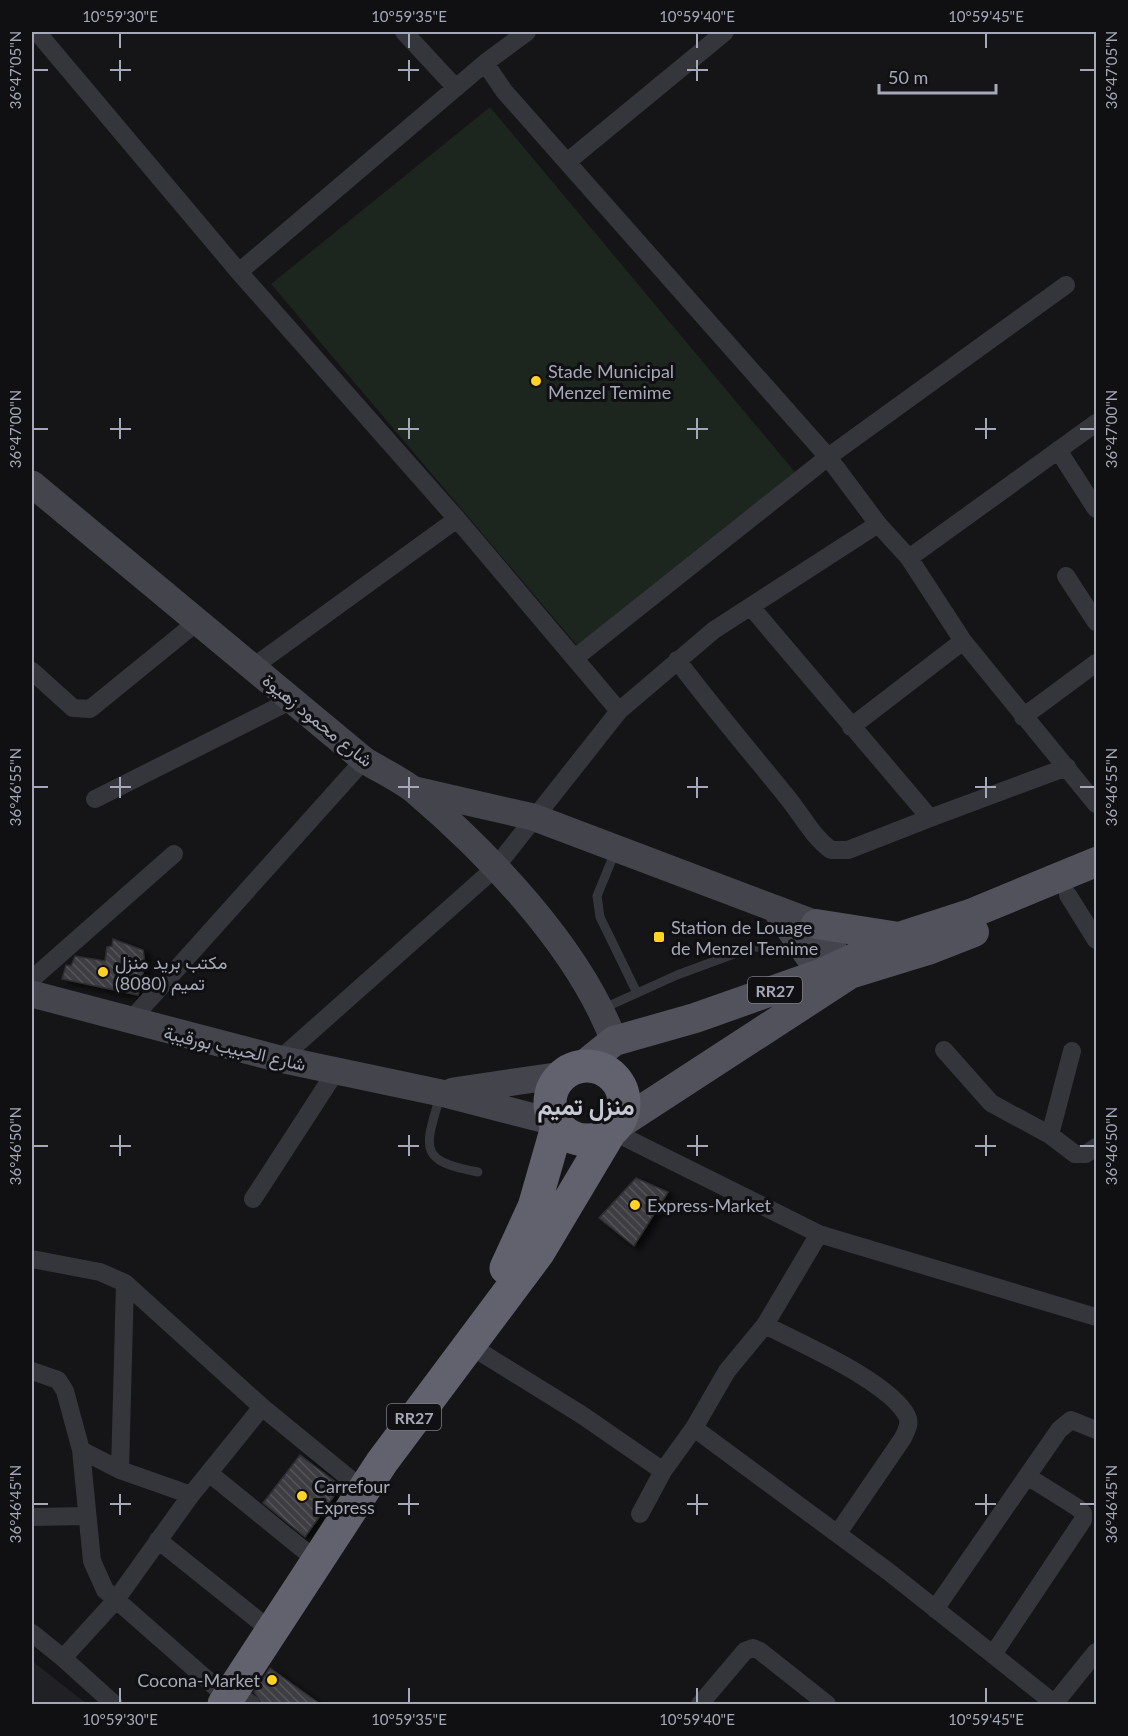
<svg xmlns="http://www.w3.org/2000/svg" width="1128" height="1736" viewBox="0 0 1128 1736" font-family="Lato,Vazirmatn,sans-serif">
<style>
.built{fill:#212024}
.green{fill:#1c251e}
.building{fill:url(#building-back-hatch);stroke:#2f2e33;stroke-width:1.5;filter:url(#shadow)}
.lines{fill:none;stroke-linecap:round;stroke-linejoin:round}
.lane{stroke:#35353c;stroke-width:9}
.street{stroke:#35353c;stroke-width:18}
.secondary{stroke:#43444c;stroke-width:27}
.primary{stroke:#51525b;stroke-width:30}
.highway{stroke:#61626d;stroke-width:33}
.ticks{fill:none;stroke:#a5a8b8;stroke-width:2}
.poi-dot{fill:#ffd224;stroke:#100f11;stroke-width:2}
.labels{text-anchor:middle;dominant-baseline:central;stroke-width:6;stroke-linejoin:round;paint-order:stroke}
.shield{fill:#100f11;stroke:#787a86;stroke-width:1.5}
.shield-label{font-size:16px;font-weight:bold;fill:#a5a8b8}
.poi-label{font-size:18px;fill:#a5a8b8;stroke:#100f11;text-anchor:start}
.street-label{font-size:18px;fill:#a5a8b8;stroke:#100f11}
.district-label{font-size:24px;font-weight:bold;fill:#c6c8d4;stroke:#100f11}
.neatline{fill:none;stroke:#a5a8b8;stroke-width:2}
.ticks-label{font-size:15px;text-anchor:middle;fill:#a5a8b8}
</style>
<defs>
<pattern id="building-back-hatch" width="6" height="6" patternUnits="userSpaceOnUse" patternTransform="scale(1.5)"><rect width="6" height="6" fill="#3c3c42"/><path d="M-1 5l2 2M0 0l6 6M5-1l2 2" fill="none" stroke="#55555b"/></pattern>
<filter id="shadow"><feDropShadow dx="6" dy="4" stdDeviation="3" flood-color="#0009"/></filter>
</defs>
<rect width="100%" height="100%" fill="#151416"/>
<!-- built -->
<path class="built" d="M32,1661l55,43h-55z"/>
<!-- green -->
<path class="green" d="M490,107l310,371 -215,177 -314,-371z"/>
<!-- building -->
<path class="building" d="M113,939l30,11 2,14 -7,31 -76,-16 4,-14 5,1 4,-10 30,5 2,-14 5,-1z
M636,1178l32,14 -34,54 -35,-28z
M300,1455l41,31 -36,51 -42,-34z
M270,1668l50,36h-58l-8,-12z"/>
<g class="lines">
<!-- lane -->
<path class="lane" d="M615,852l-18,44 3,21 37,76
M602,1009l75,-34 76,-28 44,3
M440,1096c-15,52 -23,65 38,76"/>
<!-- street -->
<path class="street" d="M37,32l202,240 218,247 162,192
M404,32l52,56
M527,32l-42,31 19,28 324,366 50,67 31,34 54,83 133,163
M567,162l158,-130
M239,272l246,-209
M1058,450l38,59
M909,558l187,-135
M1066,576l30,46
M751,607l179,211 137,-51
M575,658l253,-201 238,-172
M677,660c35,47 73,91 110,137 15,18 25,39 44,53h17l82,-32
M253,667l204,-148
M32,671l41,37 17,1 107,-87
M1023,717l73,-54
M851,727l112,-86
M95,799l197,-99
M1068,895l28,45
M32,979l142,-125
M129,1022l235,-262
M944,1050l47,53 59,32 25,19h11l10,-7
M280,1059l215,-191 124,-157 95,-81 164,-106
M612,1131l207,103 277,83
M1050,1135l22,-84
M253,1199l83,-128
M32,1259l68,13 25,11 137,124 -71,88 -76,106 -52,57 51,46
M765,1325c36,19 124,56 142,91 4,8 -1,15 -4,22l-65,95
M469,1345l113,70 81,56
M32,1371l26,9 7,11 16,59 11,111 13,29 123,108
M262,1407l88,72
M694,1428l195,144 166,132
M81,1450l39,20 71,25
M120,1470l5,-187
M209,1473l96,78
M640,1514l23,-43 31,-43 33,-57 38,-46 54,-91
M32,1517l55,-1
M158,1540l101,81
M935,1609l124,-179 12,-10 25,10
M32,1633l31,25
M994,1653l89,-133v-7l-5,-5 -51,-32
M232,1690l19,14
M700,1704l45,-53 8,-3 7,3 67,53
M1054,1704l42,-52"/>
<!-- secondary -->
<path class="secondary" d="M32,484l332,276c16,10 36,19 51,31 75,64 164,157 199,250
M415,790l118,27 283,107 34,50
M776,910l53,76
M32,994l248,65 161,34 113,29
M453,1091l109,-16"/>
<!-- primary -->
<path class="primary" d="M816,924l83,13
M583,1066l31,-25 81,-23 125,-44 79,-37 71,-23 126,-52
M618,1125l232,-151 78,-24 46,-18"/>
<!-- highway -->
<path class="highway" d="M550 1103a37 37 0 1 1 74 0a37 37 0 1 1-74 0Z
M506,1268l28,-61 23,-80
M224,1704l158,-242 156,-209 71,-119"/>
</g>
<!-- ticks -->
<path class="ticks" d="M120,33v15M409,33v15M697,33v15M986,33v15M120,60v21M409,60v21M697,60v21M33,70h15M110,70h21M398,70h21M687,70h21M1080,70h15M120,418v21M409,418v21M697,418v21M986,418v21M33,429h15M110,429h21M398,429h21M687,429h21M975,429h21M1080,429h15M120,777v21M409,777v21M697,777v21M986,777v21M33,787h15M110,787h21M398,787h21M687,787h21M975,787h21M1080,787h15M120,1135v21M409,1135v21M697,1135v21M986,1135v21M33,1146h15M110,1146h21M398,1146h21M687,1146h21M975,1146h21M1080,1146h15M120,1494v21M409,1494v21M697,1494v21M986,1494v21M33,1504h15M110,1504h21M398,1504h21M687,1504h21M975,1504h21M1080,1504h15M120,1688v15M409,1688v15M697,1688v15M986,1688v15"/>
<!-- markers -->
<g class="poi-dot">
<circle cx="536" cy="381" r="6"/>
<rect x="653" y="931" width="12" height="12" rx="3"/>
<circle cx="103" cy="972" r="6"/>
<circle cx="635" cy="1205" r="6"/>
<circle cx="302" cy="1496" r="6"/>
<circle cx="272" cy="1680" r="6"/>
</g>
<g class="labels">
<!-- shield labels -->
<g class="shield">
<rect x="748" y="977" width="54" height="26" rx="4.5"/>
<rect x="387" y="1404" width="54" height="26" rx="4.5"/>
</g>
<g class="shield-label">
<text x="775" y="990">RR27</text>
<text x="414" y="1417">RR27</text>
</g>
<!-- poi labels -->
<g class="poi-label">
<text x="548" y="371">Stade Municipal<tspan x="548" dy="21">Menzel Temime</tspan></text>
<text x="671" y="927">Station de Louage<tspan x="671" dy="21">de Menzel Temime</tspan></text>
<text x="115" y="962">مكتب بريد منزل<tspan x="115" dy="21">تميم (8080)</tspan></text>
<text x="647" y="1205">Express-Market</text>
<text x="314" y="1486">Carrefour<tspan x="314" dy="21">Express</tspan></text>
<text x="260" y="1680" text-anchor="end">Cocona-Market</text>
</g>
<!-- street labels -->
<g class="street-label">
<text transform="translate(318 720) rotate(39)">شارع محمود زهيوة</text>
<text transform="translate(235 1048) rotate(13)">شارع الحبيب بورقيبة</text>
</g>
<!-- district labels -->
<g class="district-label">
<text x="586" y="1105">منزل تميم</text>
</g>
</g>
<!-- border -->
<rect width="1128" height="1736" fill="none" stroke="#100f11" stroke-width="66"/>
<!-- scale -->
<path d="M879 84v9h117v-9" fill="none" stroke="#a5a8b8" stroke-width="3"/>
<text x="888" y="84" font-size="18" fill="#a5a8b8" stroke="#100f11" stroke-width="4.5" paint-order="stroke">50 m</text>
<rect x="33" y="33" width="1062" height="1670" class="neatline"/>
<g class="ticks-label">
<text x="120" y="22">10°59'30"E</text>
<text x="409" y="22">10°59'35"E</text>
<text x="697" y="22">10°59'40"E</text>
<text x="986" y="22">10°59'45"E</text>
<text transform="translate(16 70) rotate(-90)" y="5">36°47'05"N</text>
<text transform="translate(1112 70) rotate(-90)" y="5">36°47'05"N</text>
<text transform="translate(16 429) rotate(-90)" y="5">36°47'00"N</text>
<text transform="translate(1112 429) rotate(-90)" y="5">36°47'00"N</text>
<text transform="translate(16 787) rotate(-90)" y="5">36°46'55"N</text>
<text transform="translate(1112 787) rotate(-90)" y="5">36°46'55"N</text>
<text transform="translate(16 1146) rotate(-90)" y="5">36°46'50"N</text>
<text transform="translate(1112 1146) rotate(-90)" y="5">36°46'50"N</text>
<text transform="translate(16 1504) rotate(-90)" y="5">36°46'45"N</text>
<text transform="translate(1112 1504) rotate(-90)" y="5">36°46'45"N</text>
<text x="120" y="1725">10°59'30"E</text>
<text x="409" y="1725">10°59'35"E</text>
<text x="697" y="1725">10°59'40"E</text>
<text x="986" y="1725">10°59'45"E</text>
</g>
</svg>
